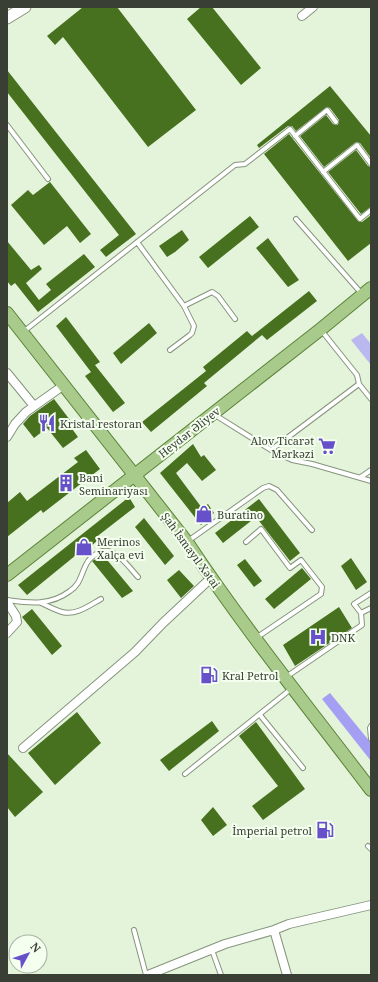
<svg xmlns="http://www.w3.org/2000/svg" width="378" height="982" viewBox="0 0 378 982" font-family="'Noto Serif',serif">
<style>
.green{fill:#bbb8f0}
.forest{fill:#a59ff3}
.building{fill:#47711f}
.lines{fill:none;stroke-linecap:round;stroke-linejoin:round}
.lane-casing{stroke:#86947d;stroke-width:6}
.street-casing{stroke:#86947d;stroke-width:10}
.secondary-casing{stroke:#86947d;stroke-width:13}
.primary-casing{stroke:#5b823a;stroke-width:14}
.lane{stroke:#fff;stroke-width:4}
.street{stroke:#fff;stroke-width:8}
.secondary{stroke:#fff;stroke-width:11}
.primary{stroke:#a8ca8b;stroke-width:12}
.labels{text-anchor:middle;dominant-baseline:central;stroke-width:4;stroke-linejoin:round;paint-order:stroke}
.poi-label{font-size:11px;fill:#393f35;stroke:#f5ffef;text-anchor:start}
.street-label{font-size:11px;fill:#393f35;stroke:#f5ffef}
</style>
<rect width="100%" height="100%" fill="#e4f4da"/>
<!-- green -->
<path class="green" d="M362,333l9,11v21l-20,-25z"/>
<!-- forest -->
<path class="forest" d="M330,693l41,50v18l-49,-62z"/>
<!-- building -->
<path class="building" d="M83,7h34l79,103 -48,37 -85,-110 -8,8 -8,-9z
M201,7h11l49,61 -20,17 -54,-66z
M7,70l129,164 -30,23 -6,-7 19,-15 -112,-143z
M330,86l41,50v22l-11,-15 -4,-1 -32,25 -24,-31 26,-21 7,9 3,1h2l1,-5 -9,-12 -3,-1 -31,24 -4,-5h-4l-29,22 -2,-3z
M289,134l69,87 4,1 9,-7v28l-23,18 -84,-107z
M356,150l12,16 3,1v40l-10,7 -33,-42z
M50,182l41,52 -11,9 -13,-17 -23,19 -33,-40 17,-15 5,5z
M250,216l9,11 -51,41 -9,-11z
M182,230l7,10 -14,12 -8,5 -8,-11z
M268,238l31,42 -11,7 -32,-39z
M7,241l24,29 8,-5 3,4 -16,14 13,17 12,-10 -5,-6 38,-30 11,13 -57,45 -23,-29 -4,3 -4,-5z
M309,291l8,10 -50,39 -5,-5 -58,48 3,3 -56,46 -9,-10 64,-51 -3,-4 44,-36 5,5z
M66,317l34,45 -5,3 30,38 -12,9 -28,-36 6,-4 -35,-46z
M149,323l8,10 -36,31 -8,-11z
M54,399l19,25 -3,2 8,11 -15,11 -16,-20 -13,10 -11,-14 7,-8z
M193,444l8,13 3,-2 12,15 -14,11 -15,-18 -11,10 26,35 6,-4 6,9 -13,12 -41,-52z
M86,450l14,19 -57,44 -2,-3 -34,27v-34l13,-11 7,9 51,-39 -4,-4z
M129,497l6,10 -40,31 2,3 -14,12 -2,-2 -54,44 -9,-10z
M259,499l41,54 -10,8 -34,-44 -33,26 -8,-10z
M144,518l30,38 -9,9 -30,-38z
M103,555l30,36 -11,7 -30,-37z
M351,558l16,24 -11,8 -15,-24z
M245,559l17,22 -8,6 -17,-22z
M302,568l9,11 -37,30 -9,-10z
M179,570l15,16 -13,12 -14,-18z
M339,607l13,21 -57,38 -12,-21z
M32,609l30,37 -10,9 -30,-38z
M77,712l24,31 -46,42 -27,-32z
M212,721l7,10 -50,40 -9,-11z
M256,722l49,67 -42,31 -11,-14 26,-20 -39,-50z
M7,753l36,39 -28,25 -8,-10z
M213,807l14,18 -14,11 -12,-16z"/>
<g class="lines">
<!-- lane casing -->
<g class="lane-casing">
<path id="lane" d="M7,125l41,54
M295,136l32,-26 9,12
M323,172l34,-27 14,19
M296,219l66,75
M137,242l47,64 10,20 -2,7 -2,2 -20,15
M184,306l28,-14 6,4 17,23
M321,330l36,45 2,9 12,15
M23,332l212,-167 10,-1 45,-35 70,90 11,-9
M215,415l56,35 21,10 20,4 59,17
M271,450l88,-66
M361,477l10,-7
M188,541l75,-53 6,-2 8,4 35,40
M246,542l15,-13 29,39 11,-8 21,27 -1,7 -65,44
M7,600c23,3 43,6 63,-9 11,-7 11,-18 17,-28 2,-4 6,-7 9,-9 16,-12 32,12 42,23
M41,603c7,3 14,7 21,9 14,4 28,-7 39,-13
M361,613l10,-5
M286,677l76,-52 -1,-12 -7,-9 17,-11
M260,715l43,53
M371,726l-1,2 1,11
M185,774l106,-85
M368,846l3,3
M134,930l12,45
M212,950l9,25"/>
</g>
<!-- street casing -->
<g class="street-casing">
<path id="street" d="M302,16l11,-9
M7,373l27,33
M7,437l8,-13 11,-12 38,-27
M7,602l9,14 1,6 -10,11
M23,748l112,-96 28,-29 48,-45
M274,930l13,45
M148,975l77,-31 49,-14 15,-6 82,-19"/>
</g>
<!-- secondary casing -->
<g class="secondary-casing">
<path id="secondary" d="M7,18l18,-11"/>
</g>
<!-- primary casing -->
<g class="primary-casing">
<path id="primary" d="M7,313l180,229c57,86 122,166 184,248
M7,575l314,-246 50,-41"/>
</g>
<!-- lane -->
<use href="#lane" class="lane"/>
<!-- street -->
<use href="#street" class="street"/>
<!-- secondary -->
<use href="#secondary" class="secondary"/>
<!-- primary -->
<use href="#primary" class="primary"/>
</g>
<!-- icons -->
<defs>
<g id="restaurant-bare" transform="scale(1.38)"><path d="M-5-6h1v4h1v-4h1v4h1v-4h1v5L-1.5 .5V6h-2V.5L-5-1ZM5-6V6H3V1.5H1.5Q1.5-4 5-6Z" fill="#6751ca" stroke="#f5ffef" stroke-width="2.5" paint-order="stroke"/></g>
<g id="supermarket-bare" transform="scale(1.38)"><path d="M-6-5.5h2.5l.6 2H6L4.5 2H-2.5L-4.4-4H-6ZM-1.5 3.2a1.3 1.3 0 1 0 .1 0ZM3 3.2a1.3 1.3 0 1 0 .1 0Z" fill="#6751ca" stroke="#f5ffef" stroke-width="2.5" paint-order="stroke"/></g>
<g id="building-bare" transform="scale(1.38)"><path d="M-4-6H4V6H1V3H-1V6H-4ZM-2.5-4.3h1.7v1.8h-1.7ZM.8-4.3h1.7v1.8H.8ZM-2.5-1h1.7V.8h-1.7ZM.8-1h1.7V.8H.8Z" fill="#6751ca" stroke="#f5ffef" stroke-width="2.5" paint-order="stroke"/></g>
<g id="shop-bare" transform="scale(1.38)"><path d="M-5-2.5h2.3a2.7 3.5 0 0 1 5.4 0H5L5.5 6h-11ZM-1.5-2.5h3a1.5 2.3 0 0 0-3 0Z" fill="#6751ca" stroke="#f5ffef" stroke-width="2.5" paint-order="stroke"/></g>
<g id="hospital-bare" transform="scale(1.38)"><path d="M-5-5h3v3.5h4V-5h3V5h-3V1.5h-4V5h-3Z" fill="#6751ca" stroke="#f5ffef" stroke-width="2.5" paint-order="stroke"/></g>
<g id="fuel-bare" transform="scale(1.38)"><path d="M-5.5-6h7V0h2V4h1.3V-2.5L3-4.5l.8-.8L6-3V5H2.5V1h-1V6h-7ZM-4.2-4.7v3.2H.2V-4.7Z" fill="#6751ca" stroke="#f5ffef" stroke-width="2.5" paint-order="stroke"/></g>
</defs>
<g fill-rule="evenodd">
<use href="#restaurant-bare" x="47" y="423"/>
<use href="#supermarket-bare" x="327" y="446"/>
<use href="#building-bare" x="66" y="483"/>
<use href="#shop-bare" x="204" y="514"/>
<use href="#shop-bare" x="84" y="547"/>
<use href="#hospital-bare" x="318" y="637"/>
<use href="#fuel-bare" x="209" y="675"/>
<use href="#fuel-bare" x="325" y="830"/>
</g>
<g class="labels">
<!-- poi labels -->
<g class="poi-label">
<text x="60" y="423">Kristal restoran</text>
<text x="314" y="440" text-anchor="end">Alov Ticarət<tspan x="314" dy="13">Mərkəzi</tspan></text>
<text x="79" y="477">Bani<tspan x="79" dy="13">Seminariyası</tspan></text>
<text x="217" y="514">Buratino</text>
<text x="97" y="541">Merinos<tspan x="97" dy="13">Xalça evi</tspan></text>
<text x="331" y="637">DNK</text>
<text x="222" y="675">Kral Petrol</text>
<text x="312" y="830" text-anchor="end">İmperial petrol</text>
</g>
<!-- street labels -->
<g class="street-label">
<text transform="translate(189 432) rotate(-38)">Heydər Əliyev</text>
<text transform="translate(191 550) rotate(54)">Şah İsmayıl Xətai</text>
</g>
</g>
<!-- border -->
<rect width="378" height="982" fill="none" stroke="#393f35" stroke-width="16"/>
<!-- north arrow -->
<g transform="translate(28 954) rotate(50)"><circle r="19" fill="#f5ffef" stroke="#aab2a5"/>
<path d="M0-3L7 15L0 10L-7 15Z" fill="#6751ca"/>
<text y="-6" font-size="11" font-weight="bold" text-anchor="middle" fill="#393f35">N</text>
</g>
</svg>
